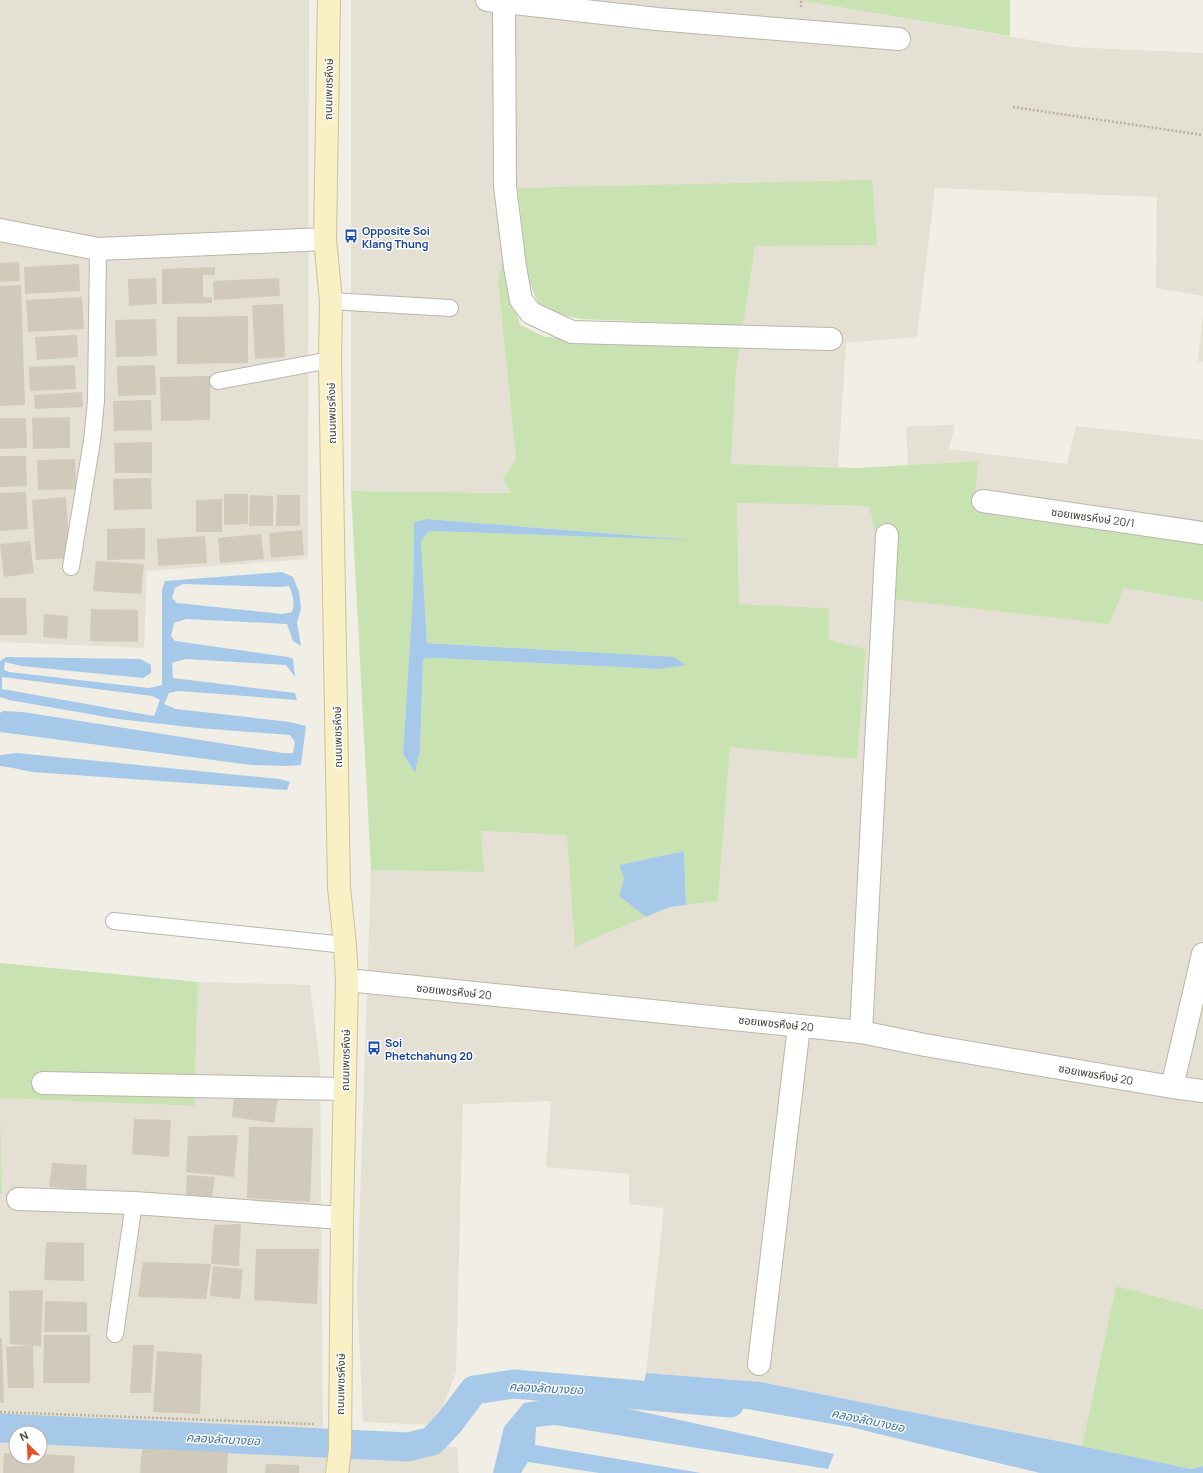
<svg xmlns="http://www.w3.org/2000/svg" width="1203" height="1473" viewBox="0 0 1203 1473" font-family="Manrope,'Noto Sans Thai',sans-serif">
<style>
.residential{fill:#e4e0d3}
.green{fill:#c9e2b1;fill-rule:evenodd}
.water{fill:#a6c9e9;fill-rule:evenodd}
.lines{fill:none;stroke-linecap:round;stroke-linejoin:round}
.canal{stroke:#a6c9e9;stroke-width:29}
.building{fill:#d1cabb}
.service-casing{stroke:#bbb6a8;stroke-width:18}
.minor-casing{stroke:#bbb6a8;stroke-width:24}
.secondary-casing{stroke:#cdc298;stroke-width:24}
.path{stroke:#bcb29b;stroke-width:2.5;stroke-dasharray:2 2;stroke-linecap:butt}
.service{stroke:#fff;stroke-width:16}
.minor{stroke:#fff;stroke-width:22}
.secondary{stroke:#f9f0c6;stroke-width:22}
.labels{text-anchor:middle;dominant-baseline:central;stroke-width:3;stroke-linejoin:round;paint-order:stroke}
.street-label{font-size:11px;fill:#423e35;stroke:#fff}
.transit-label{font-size:11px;font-weight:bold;fill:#164399;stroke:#fff;text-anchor:start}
.water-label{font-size:12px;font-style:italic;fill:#3870a4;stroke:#fff}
</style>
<rect width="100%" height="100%" fill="#f1eee5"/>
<!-- residential -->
<path class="residential" d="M0,0h309l-1,559 -161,12 -3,77 -144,-6z
M351,0h447l273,47 132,6v243l-47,-8 1,-91 -222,-9 -18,149 -71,6 -8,124 -107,-3 5,-93 19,-125 122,-1 -359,-57 -20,92 18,179 -13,20 8,14 -160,-2z
M1203,313v49h-5z
M955,425l-6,24 118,15 9,-38 127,14v104l-230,-32 4,-51 -69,4 -2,-39z
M737,503l132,3 22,93 233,-11 79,13v708l-87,-23 -34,160 -321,-64 -115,-9 18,-165 -35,-4v-30l-83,-7 5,-66 -88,3 -7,268 -20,53 -73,-3 -6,-130 14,-422 112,2 -2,-41 87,4 8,112 94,-40 48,-6 12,-155 127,13 -29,-119 1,-32 -90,-4z
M198,982l112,3 10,81 3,366 -323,-14v-224h2l-2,-96 194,8z
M0,1434l16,1v22h24v-21l417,11 2,26h-459z"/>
<!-- green -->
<path class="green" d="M798,0h212v36z
M872,180l5,65 -122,1 -12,80 -162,-7 -40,-9 -14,-34 -9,-88z
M503,258l17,67 25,12 195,9 -4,25 -5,93 126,4 121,-7 -4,51 229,32v57l-79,-13 -15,36 -218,-25 -22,-93 -132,-3 2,101 90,4v32l37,9 -9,110 -127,-12 -12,154 -32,4 -2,-54 -65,14 5,13 -5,18 27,21 -71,30 -8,-112 -86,-4 3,41 -113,-2 -20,-379 160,2 -8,-14 13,-20 -18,-179zM427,519l252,20 -250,-8 -8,10 6,102 162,9 69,17 -223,-11 -12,1 -3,92 -5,22 -12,-19 10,-161 1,-71z
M0,963l198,19 -4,124 -194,-8 2,96h-2z
M1116,1286l87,23v157l-12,3 -109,-23z"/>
<!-- water -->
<path class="water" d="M427,519l266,21 -264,-9 -8,10 6,102 247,14 12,8 -28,4 -223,-11 -12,1 -3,92 -5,22 -12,-19 10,-161 1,-71z
M282,572l11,5 6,15 2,17 -4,13 4,24 -8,-5 -6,-17 -101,-5 -12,4 -3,13 4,5 113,16 5,2 2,18 -9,-12 -101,-6 -13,4 1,15 122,15 2,7 -118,-9 -10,2 -5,11 12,5 114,13 16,4 -5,39 -13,1 -37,-1 -251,-33v-19l3,-2 20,1 260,41h10l2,-11 -5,-7 -92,-7 -80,-9 -109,-19 -9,-3v-36l6,-4 135,2 10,6v8l-8,5 -122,-12 -16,-4 -1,8 5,2 140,16 13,-3v-95l3,-9zM183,584l96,3 10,-1c4,9 6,16 3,26l-9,2 -106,-11 -5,-5 3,-10zM2,677l150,19 8,4 -6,16 -152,-27z
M17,753l263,26 10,3 -3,8 -255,-18 -19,-4 -13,-2v-11z
M684,851l2,54 -16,2 -24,10 -27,-21 5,-18 -5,-13z
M646,1373l115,9 321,64 109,23 12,-3v7h-163l-190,-46 -208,-36z
M570,1396l264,58 -6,15 -273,-44 -19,2 -1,18 166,28h-102l-71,-11 -7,11h-28l11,-46 20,-24z"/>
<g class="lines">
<!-- canal -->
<path class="canal" d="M0,1428l408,19 24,-6 17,-18 25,-33 40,-6 216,19"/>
</g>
<!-- building -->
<path class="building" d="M19,262l1,19 -20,1v-19z
M79,264l1,27 -55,3 -1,-27z
M215,267v8h-12v22h9v6l-50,1v-35z
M156,278l1,26 -28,2 -1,-27z
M279,278l1,18 -66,4 -1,-19z
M21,285l4,120 -25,1v-120z
M82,297l2,32 -56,3 -2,-32z
M283,304l2,53 -30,2 -3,-54z
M248,316v47l-71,1v-47z
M156,319l1,37 -41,1 -1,-37z
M77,335l1,22 -41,3 -2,-23z
M75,365l1,24 -46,2 -1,-24z
M155,365l1,30 -38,1 -1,-30z
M210,376v44l-49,1 -1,-44z
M82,392l1,15 -48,2 -1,-14z
M151,400l1,30 -38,1 -1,-30z
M70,417v31l-37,1 -1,-31z
M0,418h26l1,30 -27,1z
M152,442v31h-37l-1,-30z
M0,456h26l1,30 -27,1z
M75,459l1,30 -38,1 -1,-30z
M151,478l1,31 -38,1 -1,-31z
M26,492l2,37 -28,2v-38z
M224,494h24v30l-24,1z
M250,495l23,1v30h-24z
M277,495h23v31h-24z
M66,497l4,61 -34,2 -4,-60z
M222,499v33h-26v-32z
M145,528v31l-38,1v-31z
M302,530l2,25 -33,3 -2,-25z
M261,534l3,25 -44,4 -2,-25z
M205,536l2,27 -49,3 -1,-27z
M30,541l4,32 -30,4 -4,-33z
M96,561l48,3 -3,30 -48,-3z
M0,598h26l1,37h-27z
M91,609l47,1v32l-48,-1z
M44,614l24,2 -1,23 -24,-2z
M234,1097h44l-4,26 -42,-6z
M134,1119l37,1 -2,37 -37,-3z
M249,1127l64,1 -3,74 -63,-4z
M238,1135l-4,42 -48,-5 2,-36z
M52,1163l35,2 -1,25 -37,-3z
M187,1175l28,2 -3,20 -26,-2z
M241,1224l-2,42 -28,-2 3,-39z
M46,1242l38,1v38l-40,-1z
M256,1249h63l-2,55 -63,-4z
M143,1262l68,2 -5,35 -68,-2z
M213,1266l30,3 -3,30 -30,-3z
M43,1290l-2,56 -31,-2 -1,-53z
M45,1301l42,1v30h-43z
M44,1335h46v48h-47z
M0,1338h2l2,65h-4z
M33,1345l1,43h-26l-2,-41z
M133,1345h21l-3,48h-21z
M157,1351l45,3 -2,60 -47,-2z
M142,1449l86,3 -1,21h-87z
M4,1453h12v4h24v-3l35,2 -1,17h-71z
M266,1464l33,1v8h-34z"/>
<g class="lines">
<!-- service casing -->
<g class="service-casing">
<path id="service" d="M331,301l119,7
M218,381l112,-21
M71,567l21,-126 4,-40 2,-152
M114,921l231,24
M115,1334l19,-131"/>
</g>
<!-- minor casing -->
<g class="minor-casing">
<path id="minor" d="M487,0l170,19 242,20
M504,2l1,184 10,81 6,33 10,13 41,19 259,7
M0,230l98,19 227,-10
M983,501l220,32
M347,980l514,52 64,13 247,42 31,4
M861,1032l26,-497
M43,1083l301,6
M1172,1087l31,-133
M18,1199l116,4 208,15
M759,1364l40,-338"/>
</g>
<!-- secondary casing -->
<g class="secondary-casing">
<path id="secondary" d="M329,0l-4,239 6,62 -1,59 9,527 6,58 2,35 -5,238 -2,231 -3,24"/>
</g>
<!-- path -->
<path class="path" d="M801,7v-7
M1013,107l190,28
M0,1412l314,12v-1"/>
<!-- service -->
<use href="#service" class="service"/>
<!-- minor -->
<use href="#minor" class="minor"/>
<!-- secondary -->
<use href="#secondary" class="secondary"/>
</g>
<!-- icons -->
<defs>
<g id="bus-bare" transform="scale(1.08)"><path d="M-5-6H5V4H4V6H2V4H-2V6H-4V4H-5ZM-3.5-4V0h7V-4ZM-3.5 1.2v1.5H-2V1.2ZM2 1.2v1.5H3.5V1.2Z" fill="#1a4fb4" stroke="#fff" stroke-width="2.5" paint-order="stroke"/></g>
</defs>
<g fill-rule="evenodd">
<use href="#bus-bare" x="351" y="236"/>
<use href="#bus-bare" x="374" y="1048"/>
</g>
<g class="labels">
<!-- street labels -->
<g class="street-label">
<text transform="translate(328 89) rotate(-89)">ถนนเพชรหึงษ์</text>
<text transform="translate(331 413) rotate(-91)">ถนนเพชรหึงษ์</text>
<text transform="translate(1093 517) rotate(8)">ซอยเพชรหึงษ์ 20/1</text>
<text transform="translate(337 737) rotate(-91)">ถนนเพชรหึงษ์</text>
<text transform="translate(454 991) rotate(6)">ซอยเพชรหึงษ์ 20</text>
<text transform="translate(776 1023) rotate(6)">ซอยเพชรหึงษ์ 20</text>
<text transform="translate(345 1060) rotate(-89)">ถนนเพชรหึงษ์</text>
<text transform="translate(1096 1074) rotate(10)">ซอยเพชรหึงษ์ 20</text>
<text transform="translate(340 1384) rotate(-89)">ถนนเพชรหึงษ์</text>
</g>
<!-- transit labels -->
<g class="transit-label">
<text x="362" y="230">Opposite Soi<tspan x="362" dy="13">Klang Thung</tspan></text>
<text x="385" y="1042">Soi<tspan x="385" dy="13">Phetchahung 20</tspan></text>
</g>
<!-- water labels -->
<g class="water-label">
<text transform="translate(546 1388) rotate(3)">คลองลัดบางยอ</text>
<text transform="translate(868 1420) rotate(12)">คลองลัดบางยอ</text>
<text transform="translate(223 1439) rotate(3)">คลองลัดบางยอ</text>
</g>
</g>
<!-- north arrow -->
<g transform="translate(28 1445) rotate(336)"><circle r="19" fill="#ffffff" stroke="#b3b2ae"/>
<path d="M0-3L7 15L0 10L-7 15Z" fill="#e64f26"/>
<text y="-6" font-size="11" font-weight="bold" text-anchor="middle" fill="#423e35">N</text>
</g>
</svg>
